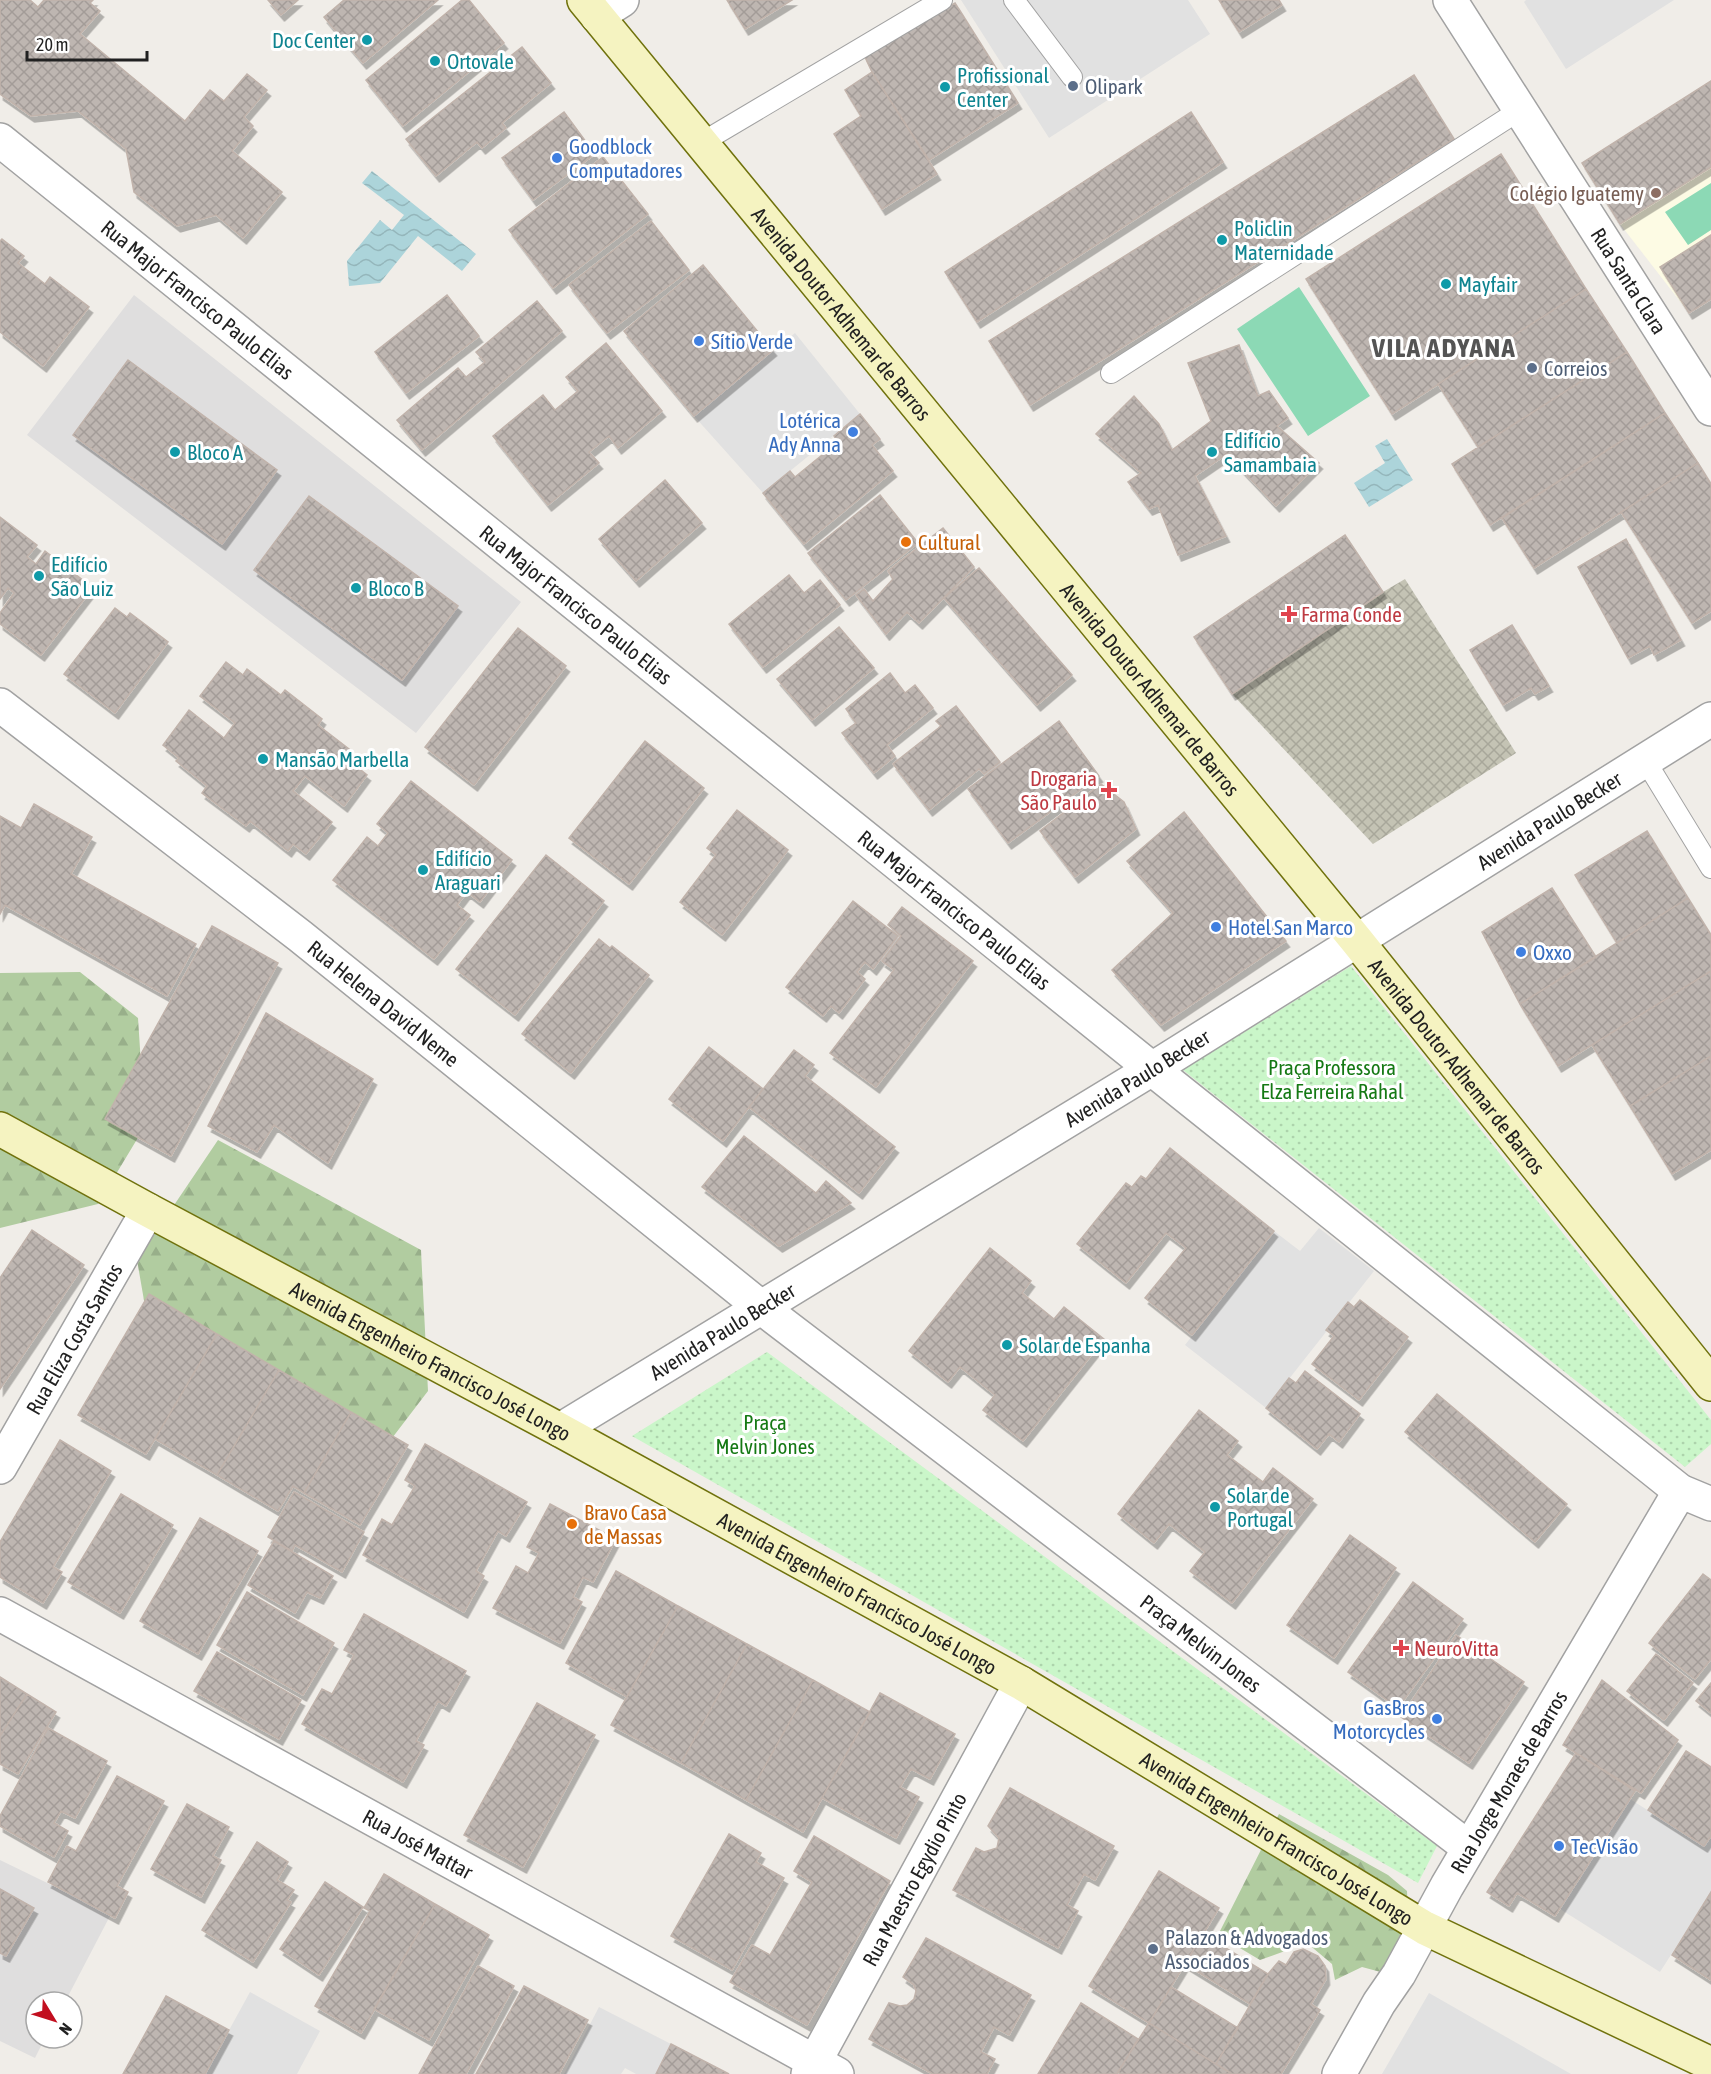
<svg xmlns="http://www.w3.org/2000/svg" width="1711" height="2074" viewBox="0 0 1711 2074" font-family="'Asap Condensed',sans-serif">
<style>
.residential{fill:#dfdede}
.education{fill:#fdfbe4}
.construction{fill:url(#construction-cross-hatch)}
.forest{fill:url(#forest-firs)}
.park{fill:url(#park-dots)}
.pitch{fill:#8cd9b5}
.parking{fill:#e1e1e1}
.water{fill:url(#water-waves)}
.building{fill:url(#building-cross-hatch);stroke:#c1b3ab;stroke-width:1.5;filter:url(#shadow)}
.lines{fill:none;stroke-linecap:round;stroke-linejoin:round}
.lane-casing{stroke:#a2a2a2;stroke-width:22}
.street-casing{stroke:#a2a2a2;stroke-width:36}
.secondary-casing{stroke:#70720d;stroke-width:36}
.lane{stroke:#fff;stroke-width:20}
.street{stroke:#fff;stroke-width:33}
.secondary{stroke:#f5f3c1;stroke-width:33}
.culture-dot{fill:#0f9aa8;stroke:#fff;stroke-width:2}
.service-dot{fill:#5c6f8a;stroke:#fff;stroke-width:2}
.shop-dot{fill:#3f7fe0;stroke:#fff;stroke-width:2}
.education-dot{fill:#8d6e63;stroke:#fff;stroke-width:2}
.food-dot{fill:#e8710a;stroke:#fff;stroke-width:2}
.health-dot{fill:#e0444e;stroke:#fff;stroke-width:2}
.labels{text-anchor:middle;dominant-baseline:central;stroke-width:6;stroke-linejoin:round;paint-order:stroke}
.culture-label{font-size:21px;fill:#0d838f;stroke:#fff;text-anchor:start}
.service-label{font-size:21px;fill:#4e5e75;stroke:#fff;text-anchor:start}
.shop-label{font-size:21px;fill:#366cbe;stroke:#fff;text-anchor:start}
.education-label{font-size:21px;fill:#785e54;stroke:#fff;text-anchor:end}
.street-label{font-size:21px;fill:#212121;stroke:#fff}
.food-label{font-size:21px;fill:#c56008;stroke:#fff;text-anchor:start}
.health-label{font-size:21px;fill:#be3a42;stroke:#fff;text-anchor:start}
.park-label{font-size:21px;fill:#157914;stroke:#fff}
.district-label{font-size:27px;font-weight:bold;letter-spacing:1.5px;fill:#545454;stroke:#fff}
</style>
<defs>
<pattern id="construction-cross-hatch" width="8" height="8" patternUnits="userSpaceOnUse" patternTransform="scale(1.5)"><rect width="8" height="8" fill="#c4c3b4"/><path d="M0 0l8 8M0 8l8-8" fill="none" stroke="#a8a79a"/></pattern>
<pattern id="forest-firs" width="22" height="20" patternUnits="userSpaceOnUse" patternTransform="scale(1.5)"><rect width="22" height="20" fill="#b1cca0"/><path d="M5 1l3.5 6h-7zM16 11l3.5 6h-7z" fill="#98af8a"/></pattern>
<pattern id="park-dots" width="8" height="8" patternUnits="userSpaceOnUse" patternTransform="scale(1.5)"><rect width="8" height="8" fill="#caf6c9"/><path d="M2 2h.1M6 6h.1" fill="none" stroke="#add3ac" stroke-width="1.8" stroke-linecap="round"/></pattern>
<pattern id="water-waves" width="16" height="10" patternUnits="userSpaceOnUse" patternTransform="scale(1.5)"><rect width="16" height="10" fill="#acd4da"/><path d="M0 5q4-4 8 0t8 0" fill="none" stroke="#94b6bb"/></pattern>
<pattern id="building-cross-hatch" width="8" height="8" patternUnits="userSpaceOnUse" patternTransform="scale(1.5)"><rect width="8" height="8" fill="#beb6b1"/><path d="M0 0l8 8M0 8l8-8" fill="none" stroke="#a39c98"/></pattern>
<filter id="shadow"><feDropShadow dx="3.5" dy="6" stdDeviation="0" flood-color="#0004"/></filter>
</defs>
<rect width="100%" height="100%" fill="#f0ede8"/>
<!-- residential -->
<path class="residential" d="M134,295l387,307 -105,131 -389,-298z
M0,1860l111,54 -46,88h-29v36h9l-10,20 -35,-17z"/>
<!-- education -->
<path class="education" d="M1711,81v218l-22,14 -69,-89 -38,-61z"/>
<!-- construction -->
<path class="construction" d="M1405,579l111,174 -143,91 -141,-150 151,-102z"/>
<!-- forest -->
<path class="forest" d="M80,972l58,46 7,108 -47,78 -98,24v-255z
M218,1140l203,110 7,141 -42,55 -236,-111 -13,-75z
M1279,1814l109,61 19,16 2,45 -21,38 -26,-7 -27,13 -3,-16 -25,-21 -47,17 -42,-25z"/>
<!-- park -->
<path class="park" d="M1351,966l360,454v24l-26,23 -502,-397z
M767,1352l670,494 -19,37 -786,-447z"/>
<!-- pitch -->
<path class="pitch" d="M1711,183v47l-23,15 -23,-33z
M1299,287l71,109 -62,40 -71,-107z"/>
<!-- parking -->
<path class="parking" d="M961,0h227l22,34 -161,104z
M1526,0h148l-108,69 -42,-67z
M795,333l65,81 -97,79 -69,-77z
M1319,1228l55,43 -108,137 -81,-63 89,-114 26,20z
M1630,1799l74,47 7,-10v56l-51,80 -100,-63z
M250,1992l70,39 -23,43h-92z
M1429,1993l142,81h-189z
M599,2007l72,37 -15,30h-20l-11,-6 -4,6h-57z"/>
<!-- water -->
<path class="water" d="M372,171l104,83 -14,17 -44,-35 -38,47 -31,3 -2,-25 33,-41 12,10 12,-15 -42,-32z
M1387,439l26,41 -44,27 -15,-24 31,-20 -10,-17z"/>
<!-- building -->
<path class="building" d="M0,0h30l8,7 6,-7h49l-3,3 10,8 -20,23 105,87 25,-31 14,11 23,-27 20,16 -23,27 9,9 -21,25 50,41 -39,46 -27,-23 -39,11 -43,-34 -8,-43 -48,-38 -47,5 -31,-22z
M268,0h30l-17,15z
M344,0h94l-75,63 -39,-46z
M462,0h7l35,43 -101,83 -37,-46z
M727,0h65l-47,29z
M1219,0h60l3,5 -43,27z
M955,3l63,100 -89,57 -57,-88 -8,-17z
M522,47l29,36 -49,40 4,5 -24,20 -5,-6 -41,34 -30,-37z
M872,72l65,102 -55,35 -48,-75 27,-18 -16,-26z
M1414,75l40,64 -424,266 -41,-64z
M1711,81v86l-91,57 -38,-61z
M564,112l31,42 -62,46 -31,-42z
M1191,112l32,50 -246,160 -32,-50z
M1501,154l85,135 -194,125 -86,-135z
M603,157l45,57 -95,74 -44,-58z
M651,221l38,49 -82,63 -38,-48z
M1711,235v64l-22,14 -29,-46z
M2,239l22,17 -6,7 27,21 5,-7 39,30 -46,59 -43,-34v-91z
M703,265l70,85 -79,66 -70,-85z
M1586,289l41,63 -149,95 -40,-63z
M447,295l32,41 -73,57 -31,-41z
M537,301l25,30 -140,119 -25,-30 61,-52 8,9 19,-15 -9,-10z
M606,343l56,68 -44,37 -9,-12 -20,16 10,11 -51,42 -55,-69 50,-41 12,15 23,-19 -12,-14z
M1239,345l19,51 11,-5 19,27 -11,8 42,37 -43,43 -49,-52 -32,22 31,60 -48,19 -20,-50 -9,4 -21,-27 13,-9 -45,-39 38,-38 25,28 13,26 39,-29 -23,-58z
M1627,352l38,61 -175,112 -38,-61z
M128,360l149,110 -55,74 -149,-109z
M1665,413l33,50 -164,105 -32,-50z
M860,414l20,25 -8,6 21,26 -89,73 -41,-51 27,-22 5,6 43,-35 -4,-6z
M1698,463l13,21v127l-19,12 -71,-111z
M665,480l37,43 -66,58 -37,-42z
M880,495l38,48 -72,57 -38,-47z
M309,496l149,110 -56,74 -148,-110z
M0,517l37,28 -10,12 9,7 9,-13 48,37 -52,67 -41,-31v-11l14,-20 -6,-5 -8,11z
M943,528l31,39 -55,56 -12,-11 -21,22 -30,-39 8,-6 9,12 20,-22 -5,-8z
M1345,535l38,57 -151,102 -38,-57z
M1626,539l55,101 -27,15 -4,-9 -22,12 -50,-91z
M979,568l93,107 -35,30 -93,-107z
M789,575l15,18 16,-13 20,25 -77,62 -34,-43z
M115,608l12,9 3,-4 38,29 -53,71 -51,-39z
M1512,625l37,61 -14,8 -4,-6 -28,17 -33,-55z
M839,627l35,41 -62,52 -35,-41z
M518,628l48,38 -92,119 -49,-38z
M226,662l17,13 4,-6 34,26 4,-5 37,29 -4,6 35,27 -6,7 20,16 -23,31 -39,-30 -12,15 39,31 -26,32 -13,-10 -5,7 -38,-30 -4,5 -44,-33 5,-7 -31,-25 3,-3 -16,-13 26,-35 35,28 11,-15 -35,-27z
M890,673l15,20 10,-8 18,23 -46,37 8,11 -21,17 -32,-40 14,-10 -10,-14z
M956,706l44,56 -16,12 -5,-5 -50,41 -36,-46 48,-38 -5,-5z
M1059,721l40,55 -91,67 -40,-54z
M645,741l59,47 -75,96 -60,-46z
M411,781l101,79 -32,42 -13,-10 -10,13 13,10 -36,44 -101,-79 34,-43 11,9 10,-13 -11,-9z
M1101,784l23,18 12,27 -61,48 -35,-46z
M34,804l58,33 -21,37 125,70 -29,52 -162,-91 -5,9v-98l21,12z
M737,810l51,40 -66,85 -42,-33 36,-47 -9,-7z
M1184,812l102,129 -125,84 -49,-55 61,-57 -46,-52z
M1647,831l41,67 -71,45 -42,-68z
M546,855l58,46 -89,114 -59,-46z
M1552,888l44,69 -76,47 -38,-72z
M1688,898l23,37v36l-153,95 -38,-62z
M853,901l45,35 -25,33 -8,-7 -8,10 8,7 -26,34 -8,-7 -8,10 -37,-29z
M902,907l71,54 -97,126 -46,-34 64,-83 -12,-9 19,-25 -13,-11z
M212,926l66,37 -107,193 -66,-37z
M599,939l11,9 2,-2 37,29 -78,98 -49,-39z
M1711,971v85l-81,50 -38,-61z
M266,1013l107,66 -45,84 -54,-38 -17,27 -49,-26z
M709,1047l54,42 -40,52 -54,-42z
M794,1050l20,15 -9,11 90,71 -36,46 -110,-86z
M1711,1056v94l-39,24 -42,-68z
M744,1136l72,57 10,-12 25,22 -72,43 -77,-59z
M1170,1148l104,83 -82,104 -47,-37 41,-50 -20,-15 -40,50 -49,-39 49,-61 6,4 9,-11 5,3z
M32,1230l52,35 -84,124v-111z
M990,1248l41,33 -9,12 32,26 10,-12 40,32 -81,102 -40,-31 12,-15 -35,-28 -12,15 -39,-31z
M149,1294l68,40 -71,120 -68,-39z
M1360,1300l48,37 -49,63 -47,-36 22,-28 -8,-6 22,-28 6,5z
M217,1334l62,36 -62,105 -62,-36z
M279,1370l72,42 -47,81 -11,-7 -15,25 -61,-36z
M1305,1371l55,43 -21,28 -10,-8 -12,15 -51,-41 23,-30 7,5z
M1437,1394l130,110 -32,38 -130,-110z
M1199,1410l39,31 -11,14 36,27 10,-14 40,31 -81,104 -42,-32 15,-19 -36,-28 -15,19 -36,-29z
M351,1412l57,33 -48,80 -56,-32z
M60,1440l51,31 -58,96 9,5 -19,31 -43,-26v-35z
M425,1444l102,58 -21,34 -8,-5 -22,40 8,5 -20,36 -101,-57 19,-36 10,6 23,-39 -10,-6z
M294,1492l70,40 -22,40 -47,-27 -3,6 -24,-14z
M121,1494l52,31 -53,88 -52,-31z
M550,1504l66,35 -23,43 -10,-5 -10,20 9,5 -22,41 -67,-35 23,-42 12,7 11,-20 -12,-6z
M200,1518l58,33 -60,103 -58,-33z
M1350,1535l46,33 -62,90 -47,-33z
M274,1541l59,35 -13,22 -13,-6 -12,21 -47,-28z
M616,1571l62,35 -51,91 -61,-34z
M1703,1574l8,6v79l-16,20 -46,-36z
M1413,1582l50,37 -65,89 -50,-36z
M247,1592l87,51 -31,52 -86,-50z
M678,1606l69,38 -66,119 -70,-38z
M364,1614l102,57 -20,35 -8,-5 -22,40 8,4 -21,37 -101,-58 20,-35 10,5 22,-39 -10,-5z
M1456,1635l68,47 -55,81 -68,-46z
M747,1644l66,36 -67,120 -65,-37z
M217,1652l84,48 -22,39 -85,-48z
M1656,1654l37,29 -29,37 -37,-29z
M0,1677l27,17 -27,42z
M813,1680l57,32 -67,120 -57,-32z
M1602,1680l76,60 -37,53 -78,-48z
M1711,1683v30l-15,-12z
M880,1693l75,41 -25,45 -19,-10 -11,18 19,10 -23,41 -74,-40z
M27,1694l29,18 -38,62 -18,-10v-28z
M537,1703l58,32 -72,132 -59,-32z
M48,1728l59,33 -32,57 -14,-7 -7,12 14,8 -14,26 -54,-31v-10z
M1686,1751l25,16v69l-7,10 -56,-36z
M1576,1753l59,38 -80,125 -38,-23 -8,13 -22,-14z
M117,1776l47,25 -47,85 11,6 -13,26 -67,-36 19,-36 9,5z
M1010,1788l104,58 -19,34 -11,-6 -17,31 11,6 -20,37 -105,-58 23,-42 8,4 13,-4 2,-10 -11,-12z
M187,1804l42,23 -16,29 8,4 -20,37 -50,-28z
M729,1834l32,19 -5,9 28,16 -52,92 -61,-34z
M814,1836l76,45 -83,144 -77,-43 22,-37 18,10 42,-73 -18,-11z
M257,1842l31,20 -11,18 17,10 -7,10 4,2 -38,60 -51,-32z
M1159,1871l60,37 -70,115 -60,-37z
M384,1874l51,30 -74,129 -46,-27 55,-95 -6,-3z
M325,1882l38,25 -44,68 -39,-26z
M0,1889l34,19 -28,48 -6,-3z
M1711,1892v88l-39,-25z
M435,1904l54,31 -60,105 -55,-31z
M1203,1934l65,40 -18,30 -65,-40z
M926,1938l105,57 -22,40 -15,-8 -13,25 14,7 -8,15h-54l-64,-35 20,-36 11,3 7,-1 7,-6 2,-8 -2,-6 -11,-8z
M1303,1949l15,7 7,10 1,13 -15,25 9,6 -39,64h-49l-16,-10 52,-90 11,-13 7,4 8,-13z
M478,1966l36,20 -48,88h-47z
M524,1986l64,34 -29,54h-83z
M1171,1987l67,41 -22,36 -67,-41z
M166,1996l63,34 -24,44h-82z
M1081,2003l57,36 -21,35h-79z
M1149,2023l67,41 16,10h-111l-3,-2z
M671,2044l58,30h-73z"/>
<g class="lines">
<!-- lane casing -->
<g class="lane-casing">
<path id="lane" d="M1014,0l58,77
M701,143l241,-143
M1111,373l409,-263
M1645,760l66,108"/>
</g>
<!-- street casing -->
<g class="street-casing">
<g id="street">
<path id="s1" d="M1450,0l261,409"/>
<path d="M597,16l25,-16"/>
<path id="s2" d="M0,140l1152,929 528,422 31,13"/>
<path id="s3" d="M0,705l300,231 462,372 707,540"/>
<path id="s4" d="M560,1430l592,-361 559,-350"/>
<path id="s5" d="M0,1467l148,-257"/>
<path id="s6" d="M0,1614l837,460"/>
<path id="s7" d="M808,2074l213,-391"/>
<path id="s8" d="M1339,2074l40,-71 20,-29 48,-88 233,-395"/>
</g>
</g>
<!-- secondary casing -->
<g class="secondary-casing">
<g id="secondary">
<path id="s9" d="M584,0l773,941 354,443"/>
<path id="s10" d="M0,1129l148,81 412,220 461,253 404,245 286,136"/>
</g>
</g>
<!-- lane -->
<use href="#lane" class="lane"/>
<!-- street -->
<use href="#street" class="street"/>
<!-- secondary -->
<use href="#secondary" class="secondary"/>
</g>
<!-- markers -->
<g class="culture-dot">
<circle cx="367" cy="40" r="6"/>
<circle cx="435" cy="61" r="6"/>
<circle cx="945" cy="87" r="6"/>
<circle cx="1222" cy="240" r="6"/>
<circle cx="1446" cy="284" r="6"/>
<circle cx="175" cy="452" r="6"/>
<circle cx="1212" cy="452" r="6"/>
<circle cx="39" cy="576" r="6"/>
<circle cx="356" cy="588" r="6"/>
<circle cx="263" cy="759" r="6"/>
<circle cx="423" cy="870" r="6"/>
<circle cx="1007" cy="1345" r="6"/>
<circle cx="1215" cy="1507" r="6"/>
</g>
<g class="service-dot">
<circle cx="1073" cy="86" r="6"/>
<circle cx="1532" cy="368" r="6"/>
<circle cx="1153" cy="1949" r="6"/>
</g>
<g class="shop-dot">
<circle cx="557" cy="158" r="6"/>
<circle cx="699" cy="341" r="6"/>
<circle cx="853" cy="432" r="6"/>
<circle cx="1216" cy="927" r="6"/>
<circle cx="1521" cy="952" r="6"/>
<circle cx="1437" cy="1719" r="6"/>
<circle cx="1559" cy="1846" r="6"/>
</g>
<circle class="education-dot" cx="1656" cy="193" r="6"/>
<g class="food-dot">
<circle cx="906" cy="542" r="6"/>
<circle cx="572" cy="1524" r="6"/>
</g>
<g class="health-dot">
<path d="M1286 605h6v6h6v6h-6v6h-6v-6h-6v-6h6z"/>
<path d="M1106 781h6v6h6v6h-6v6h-6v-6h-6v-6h6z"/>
<path d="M1398 1639h6v6h6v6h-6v6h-6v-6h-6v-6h6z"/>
</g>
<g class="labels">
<!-- culture labels -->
<g class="culture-label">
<text x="355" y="40" text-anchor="end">Doc Center</text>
<text x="447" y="61">Ortovale</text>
<text x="957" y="75">Profissional<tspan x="957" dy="24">Center</tspan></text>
<text x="1234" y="228">Policlin<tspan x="1234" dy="24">Maternidade</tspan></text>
<text x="1458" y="284">Mayfair</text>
<text x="1224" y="440">Edifício<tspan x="1224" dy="24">Samambaia</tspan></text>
<text x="187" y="452">Bloco A</text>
<text x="51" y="564">Edifício<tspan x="51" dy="24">São Luiz</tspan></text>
<text x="368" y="588">Bloco B</text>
<text x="275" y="759">Mansāo Marbella</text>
<text x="435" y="858">Edifício<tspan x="435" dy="24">Araguari</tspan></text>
<text x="1019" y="1345">Solar de Espanha</text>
<text x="1227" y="1495">Solar de<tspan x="1227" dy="24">Portugal</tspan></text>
</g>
<!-- service labels -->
<g class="service-label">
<text x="1085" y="86">Olipark</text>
<text x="1544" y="368">Correios</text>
<text x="1165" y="1937">Palazon &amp; Advogados<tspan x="1165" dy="24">Associados</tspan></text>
</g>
<!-- shop labels -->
<g class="shop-label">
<text x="569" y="146">Goodblock<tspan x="569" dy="24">Computadores</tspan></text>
<text x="711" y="341">Sítio Verde</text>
<text x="841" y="420" text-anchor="end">Lotérica<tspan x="841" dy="24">Ady Anna</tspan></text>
<text x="1228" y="927">Hotel San Marco</text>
<text x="1533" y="952">Oxxo</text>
<text x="1425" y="1707" text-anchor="end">GasBros<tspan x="1425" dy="24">Motorcycles</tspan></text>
<text x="1571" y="1846">TecVisão</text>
</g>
<!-- education labels -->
<g class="education-label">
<text x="1644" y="193">Colégio Iguatemy</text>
</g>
<!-- street labels -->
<g class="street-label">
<text stroke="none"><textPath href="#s1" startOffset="333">Rua Santa Clara</textPath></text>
<text stroke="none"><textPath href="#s2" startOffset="254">Rua Major Francisco Paulo Elias</textPath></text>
<text stroke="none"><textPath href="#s9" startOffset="406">Avenida Doutor Adhemar de Barros</textPath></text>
<text stroke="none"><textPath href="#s2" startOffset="740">Rua Major Francisco Paulo Elias</textPath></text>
<text stroke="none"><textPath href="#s9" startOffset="892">Avenida Doutor Adhemar de Barros</textPath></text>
<text stroke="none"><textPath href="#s4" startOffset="1162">Avenida Paulo Becker</textPath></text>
<text stroke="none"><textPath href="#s2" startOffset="1226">Rua Major Francisco Paulo Elias</textPath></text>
<text stroke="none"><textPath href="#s3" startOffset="486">Rua Helena David Neme</textPath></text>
<text stroke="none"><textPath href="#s9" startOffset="1378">Avenida Doutor Adhemar de Barros</textPath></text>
<text stroke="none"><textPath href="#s4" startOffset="676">Avenida Paulo Becker</textPath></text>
<text stroke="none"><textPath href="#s4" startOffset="190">Avenida Paulo Becker</textPath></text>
<text stroke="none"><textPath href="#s5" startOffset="148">Rua Eliza Costa Santos</textPath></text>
<text stroke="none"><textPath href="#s10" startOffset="489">Avenida Engenheiro Francisco José Longo</textPath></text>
<text stroke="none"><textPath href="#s10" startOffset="975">Avenida Engenheiro Francisco José Longo</textPath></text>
<text stroke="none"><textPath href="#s3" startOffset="1524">Praça Melvin Jones</textPath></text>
<text stroke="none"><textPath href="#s8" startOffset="338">Rua Jorge Moraes de Barros</textPath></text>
<text stroke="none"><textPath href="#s10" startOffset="1461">Avenida Engenheiro Francisco José Longo</textPath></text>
<text stroke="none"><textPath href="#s6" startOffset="477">Rua José Mattar</textPath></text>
<text stroke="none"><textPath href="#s7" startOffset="222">Rua Maestro Egydio Pinto</textPath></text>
</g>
<!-- food labels -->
<g class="food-label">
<text x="918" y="542">Cultural</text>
<text x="584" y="1512">Bravo Casa<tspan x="584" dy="24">de Massas</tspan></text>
</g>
<!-- health labels -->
<g class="health-label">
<text x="1301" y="614">Farma Conde</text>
<text x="1097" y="778" text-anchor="end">Drogaria<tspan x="1097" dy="24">São Paulo</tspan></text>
<text x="1414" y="1648">NeuroVitta</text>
</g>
<!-- park labels -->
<g class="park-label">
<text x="1332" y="1067">Praça Professora<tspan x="1332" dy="24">Elza Ferreira Rahal</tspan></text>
<text x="765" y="1422">Praça<tspan x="765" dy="24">Melvin Jones</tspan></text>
</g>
<!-- district labels -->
<g class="district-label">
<text x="1444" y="347">VILA ADYANA</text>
</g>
</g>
<!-- north arrow -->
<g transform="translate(54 2020) rotate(128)"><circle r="28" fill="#ffffff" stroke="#a6a6a6" stroke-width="1.5"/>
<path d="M0-4.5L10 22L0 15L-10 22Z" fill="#c20f1f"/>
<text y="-9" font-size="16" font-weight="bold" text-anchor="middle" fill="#212121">N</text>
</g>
<!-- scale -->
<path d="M27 51v9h120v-9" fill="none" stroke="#212121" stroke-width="3"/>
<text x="36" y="51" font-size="18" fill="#212121" stroke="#ffffff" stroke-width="4.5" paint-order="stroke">20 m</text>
</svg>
